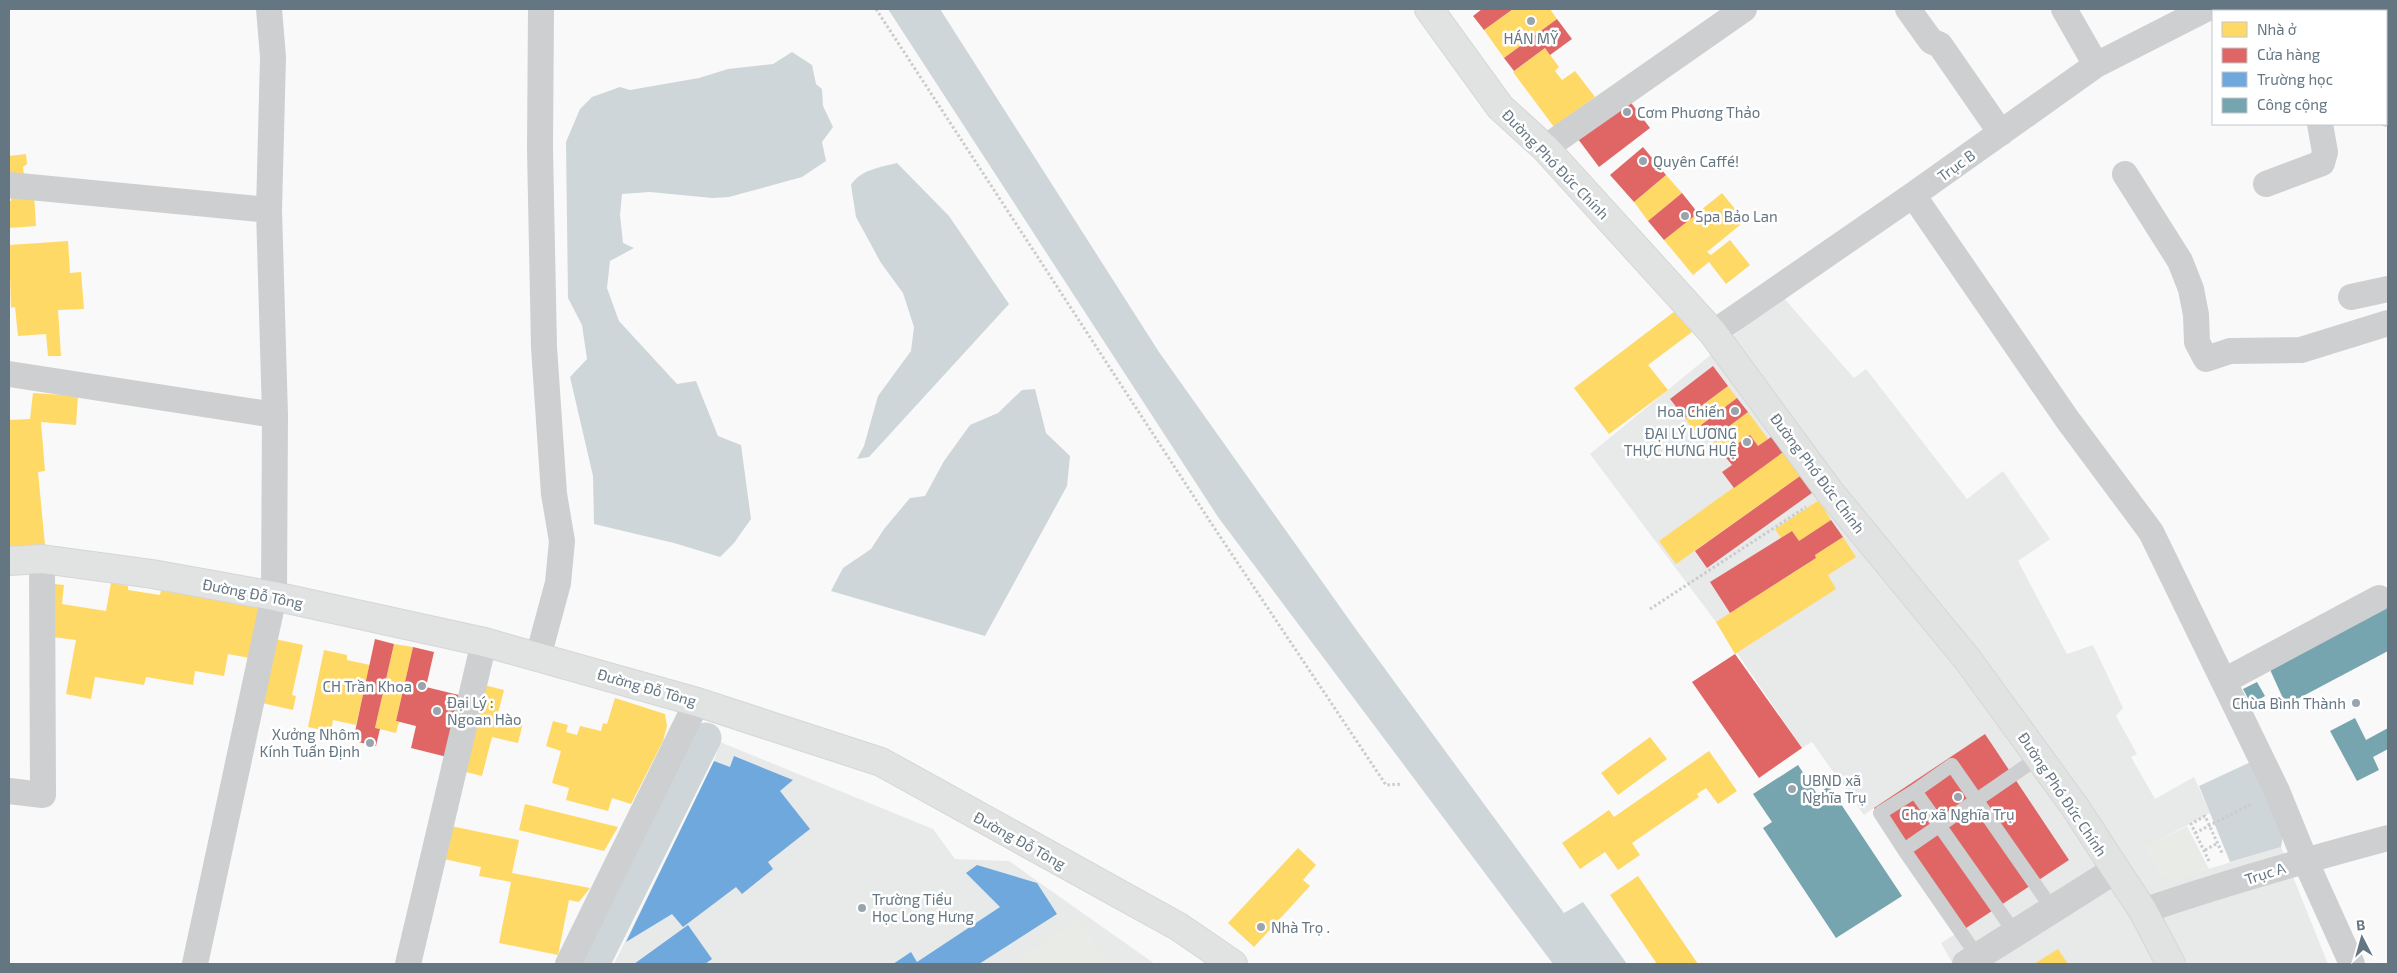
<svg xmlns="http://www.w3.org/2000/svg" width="2397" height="973" viewBox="0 0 2397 973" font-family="'Exo 2',sans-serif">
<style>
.built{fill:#e8e9e9}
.green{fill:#e8ebe6}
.water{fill:#ced6d9}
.homes{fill:#ffd966}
.shops{fill:#e06666}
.schools{fill:#6fa8dc}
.public{fill:#76a5af}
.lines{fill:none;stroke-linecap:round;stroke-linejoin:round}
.canal{stroke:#ced6d9;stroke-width:31}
.secondary-casing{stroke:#d5d6d7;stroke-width:30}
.path{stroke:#cbcccd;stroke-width:3;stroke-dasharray:2.5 2.5;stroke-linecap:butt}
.service{stroke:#cecfd0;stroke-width:14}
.minor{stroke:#cecfd0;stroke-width:26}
.tertiary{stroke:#cecfd0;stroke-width:28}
.secondary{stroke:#e1e2e2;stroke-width:28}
.poi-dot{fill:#99a4ac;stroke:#fff;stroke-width:2}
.labels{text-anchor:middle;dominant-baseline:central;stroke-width:5;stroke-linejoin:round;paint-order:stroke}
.poi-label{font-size:15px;fill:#657683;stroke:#fff;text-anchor:start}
.street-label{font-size:15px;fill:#657683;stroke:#fff}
</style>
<rect width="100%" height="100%" fill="#f9f9f9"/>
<!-- built -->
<path class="built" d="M1782,296l72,82 12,-9 101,130 36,-28 47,68 -32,22 49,93 26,-9 30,63 -7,8 21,38 -6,3 24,42 39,-22 16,36 -64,34 29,32 106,-32 47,117h-375l-12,-21 16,-10 -83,-125 -10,7 -52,-73 -10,6 -86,-126 -126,-168z
M720,742l213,87 22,30 54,2 146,103h-541l100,-203z"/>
<!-- green -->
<path class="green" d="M2187,826l22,43c-15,4 -34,14 -48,8l-16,-30z
M1077,919l33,45h-96z"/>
<!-- water -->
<path class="water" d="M888,9h52l219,343 196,276 209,285 19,-11 44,62h-74l-335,-447z
M792,52l20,13 4,19 6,5 1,17 10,21 -11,15 4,19 -24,16 -73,20 -17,1 -62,-6 -28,2 -2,21 3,28 11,5 -24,13 -3,27 12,33 58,63 19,-3 22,55 23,9 10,74 -17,24 -14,14 -46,-14 -80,-19 -1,-48 -23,-99 17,-18 -5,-34 -14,-27 -2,-156 14,-33 12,-12 28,-10 10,3 69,-12 29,-9 45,-5z
M897,163l52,53 60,88 -140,153 -12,2 7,-13 14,-50 33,-45 3,-24 -11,-34 -22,-30 -25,-46 -5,-32c9,-15 30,-18 46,-22z
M1035,389l11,44 24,23 -3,30 -82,150 -154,-45 12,-23 28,-19 13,-20 26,-31 15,-2 19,-35 26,-36 28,-12 24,-23z
M2255,760l29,70 -3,17 -51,15 -31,-76z"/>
<!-- homes -->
<path class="homes" d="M1513,9h37l7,10 -53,39 -20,-28z
M1545,48l14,19 -4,4 7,9 13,-9 20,26 -41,30 -41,-55z
M26,154l1,10 -4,3 1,9 -15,2v-22z
M1666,175l16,18 -34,28 -14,-19z
M34,193l2,33 -27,2v-27h2v-6z
M1722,193l23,28 -38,31 4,3 19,-15 20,25 -24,19 -17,-22 -16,13 -29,-35z
M68,241l2,32 11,-1 3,37 -26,1 3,46h-13l-2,-22 -28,2 -3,-29 -4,1 -2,-63z
M1675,311l17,21 -44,33 20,25 -59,44 -35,-46z
M1728,386l9,12 -43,32 -9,-12z
M33,393l45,3 -2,29 -35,-3 4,49 -7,1 7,73 -36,3v-128l21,-1z
M1748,412l20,27 -10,7 -8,-11 -27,19 -11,-15z
M1786,450l17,24 -127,90 -17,-23z
M1819,500l12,20 -32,21 -7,-10 -11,7 -6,-9z
M1843,537l13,20 -28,18 8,14 -101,65 -19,-32 100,-64 -1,-3z
M45,583l19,2 -2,19 44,7 5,-28 17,3v4l32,5 1,-5 47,8 1,-5 57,14 -11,52 -27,-5 -4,22 -29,-5 -2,14 -47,-8 -2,8 -49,-8 -4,22 -25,-5 10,-54 -31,-4z
M275,639l28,6 -11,50 4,1 -3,14 -31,-7z
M394,644l19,3 -17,74 3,1 -3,11 -21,-5z
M324,650l23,5v5l23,5 -14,60 -23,-5 -2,12 -23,-5z
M480,684l24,6 -7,27 26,6 -5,20 -26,-6 -10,39 -24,-6z
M615,698l50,16 2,12 -4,15 -32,63 -19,-6 -4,13 -42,-11 3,-12 -17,-5 9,-32 -15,-5 7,-25 15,4 -2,7 11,3 3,-9 21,5 2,-8 4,1z
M1650,737l17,22 -49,36 -17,-22z
M1709,751l28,40 -19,13 -12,-16 -9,6 2,3 -67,46 8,12 -22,15 -13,-18 -25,17 -18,-26 47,-33 5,7z
M525,804l93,23 -14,24 -85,-21z
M446,825l73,15 -7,33 78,15 -11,14 -10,-2 -11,55 -59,-12 12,-61 -32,-6 2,-9 -42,-9z
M1298,848l18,17 -13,15 7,6 -56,61 -26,-24z
M1638,876l60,88h-41l-47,-69z
M2058,949l10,15h-34z"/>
<!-- shops -->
<path class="shops" d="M1482,9h31l-29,21 -11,-14z
M1557,19l15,20 -22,16 -5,-7 -31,23 -10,-13z
M1626,96l24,32 -51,39 -24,-32z
M1643,147l23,28 -32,27 -24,-27z
M1682,193l16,20 -34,27 -16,-19z
M1713,366l15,20 -43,32 -15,-19z
M1737,398l11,14 -36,27 -11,-14z
M1750,435l8,11 16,-11 12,15 -52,38 -12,-16 10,-7 -9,-11z
M1803,474l13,16 -109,78 -12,-17z
M1831,520l12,17 -28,18 1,3 -86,55 -20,-31 82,-51 7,10z
M375,639l19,5 -19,84 5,1 -4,17 -23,-5z
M413,647l21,5 -8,35 41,10 -16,61 -40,-10 5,-22 -20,-5z
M1735,654l67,94 -43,30 -67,-96z
M1985,734l84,126 -112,74 -83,-126z"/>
<!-- schools -->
<path class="schools" d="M734,756l59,24 -13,11 30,38 -42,33 5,7 -31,25 -6,-7 -53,40 -11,-13 -46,28 88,-181 16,6z
M977,865l60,18 20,31 -78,50h-86l18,-12 6,10 83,-55 -34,-34z
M688,925l24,34 -7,5h-71z"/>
<!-- public -->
<path class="public" d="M2388,604v47l-102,54 -19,-42z
M2257,682l8,14 -14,8 -8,-15z
M2355,718l11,22 22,-12v21l-15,8 6,13 -22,11 -27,-50z
M1798,765l19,29 12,-8 73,110 -66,42 -73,-110 9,-6 -19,-28z"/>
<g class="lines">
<!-- canal -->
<path class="canal" d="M594,964l112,-226"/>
<!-- secondary casing -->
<g class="secondary-casing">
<path id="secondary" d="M1429,9l71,98 45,41 168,185 116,158 139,169 107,147 68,104 28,53
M9,561l33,-2 110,15 122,22 210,46 213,60 184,60 298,165 54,37"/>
</g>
<!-- path -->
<path class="path" d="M876,9l339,520 171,256 16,-1
M1650,609l156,-102
M2195,833l58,-30
M2205,850l13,-7
M2209,861l-18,-37 14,-8 18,39"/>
<!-- service -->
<path class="service" d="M1904,850l-24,-37 35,-22
M2015,933l-100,-142 37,-26 101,145
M1978,957l-74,-107 135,-93"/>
<!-- minor -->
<path class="minor" d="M1908,9l23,32 9,4 61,88
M2064,9l32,56
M2364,9l1,2
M2386,105l2,9
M1545,148l199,-139
M2125,174l55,87 11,28 5,26 1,27 9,17 24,-8 71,-1 87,-27
M2266,184l56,-21 3,-11 -5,-28
M9,185l260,25
M1913,195l154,224 84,113 126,259 28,69 47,104
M2351,297l37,-8
M1713,333l200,-138 183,-130 110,-56
M9,374l266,41
M538,657l20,-74 4,-42 -8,-47 -10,-147 -4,-198 1,-140
M2224,681l155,-83
M9,791l34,4 -1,-236
M2143,911c81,-28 163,-51 245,-73
M195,964l79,-368 1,-181 -6,-205 4,-153 -4,-48
M408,964l76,-322
M568,964l129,-262"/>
<!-- tertiary -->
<path class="tertiary" d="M1966,964l149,-94"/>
<!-- secondary -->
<use href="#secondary" class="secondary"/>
</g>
<!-- markers -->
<g class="poi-dot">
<circle cx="1531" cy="21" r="5"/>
<circle cx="1627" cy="112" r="5"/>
<circle cx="1643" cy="161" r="5"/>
<circle cx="1685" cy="216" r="5"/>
<circle cx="1735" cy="411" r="5"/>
<circle cx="1747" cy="442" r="5"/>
<circle cx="422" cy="686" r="5"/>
<circle cx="2356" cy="703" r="5"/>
<circle cx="437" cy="711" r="5"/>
<circle cx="370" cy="743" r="5"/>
<circle cx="1792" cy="789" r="5"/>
<circle cx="1958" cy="797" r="5"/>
<circle cx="862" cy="908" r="5"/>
<circle cx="1261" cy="927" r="5"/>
</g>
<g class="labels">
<!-- poi labels -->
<g class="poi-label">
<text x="1531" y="38" text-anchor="middle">HÁN MỸ</text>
<text x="1637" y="112">Cơm Phương Thảo</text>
<text x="1653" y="161">Quyên Caffé!</text>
<text x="1695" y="216">Spa Bảo Lan</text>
<text x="1725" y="411" text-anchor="end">Hoa Chiến</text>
<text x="1737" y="433" text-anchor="end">ĐẠI LÝ LƯƠNG<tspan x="1737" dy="17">THỰC HƯNG HUỆ</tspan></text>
<text x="412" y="686" text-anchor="end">CH Trần Khoa</text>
<text x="447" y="702">Đại Lý :<tspan x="447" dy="17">Ngoan Hào</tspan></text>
<text x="2346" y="703" text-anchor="end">Chùa Bình Thành</text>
<text x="360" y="734" text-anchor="end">Xưởng Nhôm<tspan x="360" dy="17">Kính Tuấn Định</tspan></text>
<text x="1802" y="780">UBND xã<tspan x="1802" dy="17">Nghĩa Trụ</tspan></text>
<text x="1958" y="814" text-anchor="middle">Chợ xã Nghĩa Trụ</text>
<text x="872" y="899">Trường Tiểu<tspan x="872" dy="17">Học Long Hưng</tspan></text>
<text x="1271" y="927">Nhà Trọ .</text>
</g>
<!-- street labels -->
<g class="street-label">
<text transform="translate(1556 164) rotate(46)">Đường Phó Đức Chính</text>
<text transform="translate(1956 165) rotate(-36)">Trục B</text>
<text transform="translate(1818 473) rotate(53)">Đường Phó Đức Chính</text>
<text transform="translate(253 593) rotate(11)">Đường Đỗ Tông</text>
<text transform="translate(647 687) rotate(16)">Đường Đỗ Tông</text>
<text transform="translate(2063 794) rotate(56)">Đường Phó Đức Chính</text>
<text transform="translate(1020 840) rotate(29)">Đường Đỗ Tông</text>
<text transform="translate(2265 873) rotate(-18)">Trục A</text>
</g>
</g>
<!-- border -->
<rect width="2397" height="973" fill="none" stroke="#657683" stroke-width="20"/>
<!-- legend -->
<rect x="2212" y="10" width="175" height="115" fill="#ffffff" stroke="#c1c8cd"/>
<rect x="2222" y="22" width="25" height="15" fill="#ffd966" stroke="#c1c8cd"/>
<text x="2257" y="35" font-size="15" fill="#657683">Nhà ở</text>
<rect x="2222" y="48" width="25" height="15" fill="#e06666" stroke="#c1c8cd"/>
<text x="2257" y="60" font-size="15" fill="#657683">Cửa hàng</text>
<rect x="2222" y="72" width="25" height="15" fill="#6fa8dc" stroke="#c1c8cd"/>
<text x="2257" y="85" font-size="15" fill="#657683">Trường học</text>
<rect x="2222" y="98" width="25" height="15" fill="#76a5af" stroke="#c1c8cd"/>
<text x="2257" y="110" font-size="15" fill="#657683">Công cộng</text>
<!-- north arrow -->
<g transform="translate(2362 938) rotate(354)" stroke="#ffffff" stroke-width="4" paint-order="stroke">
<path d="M0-4L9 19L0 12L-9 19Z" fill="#657683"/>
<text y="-8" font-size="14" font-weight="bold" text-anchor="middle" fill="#657683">B</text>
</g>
</svg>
